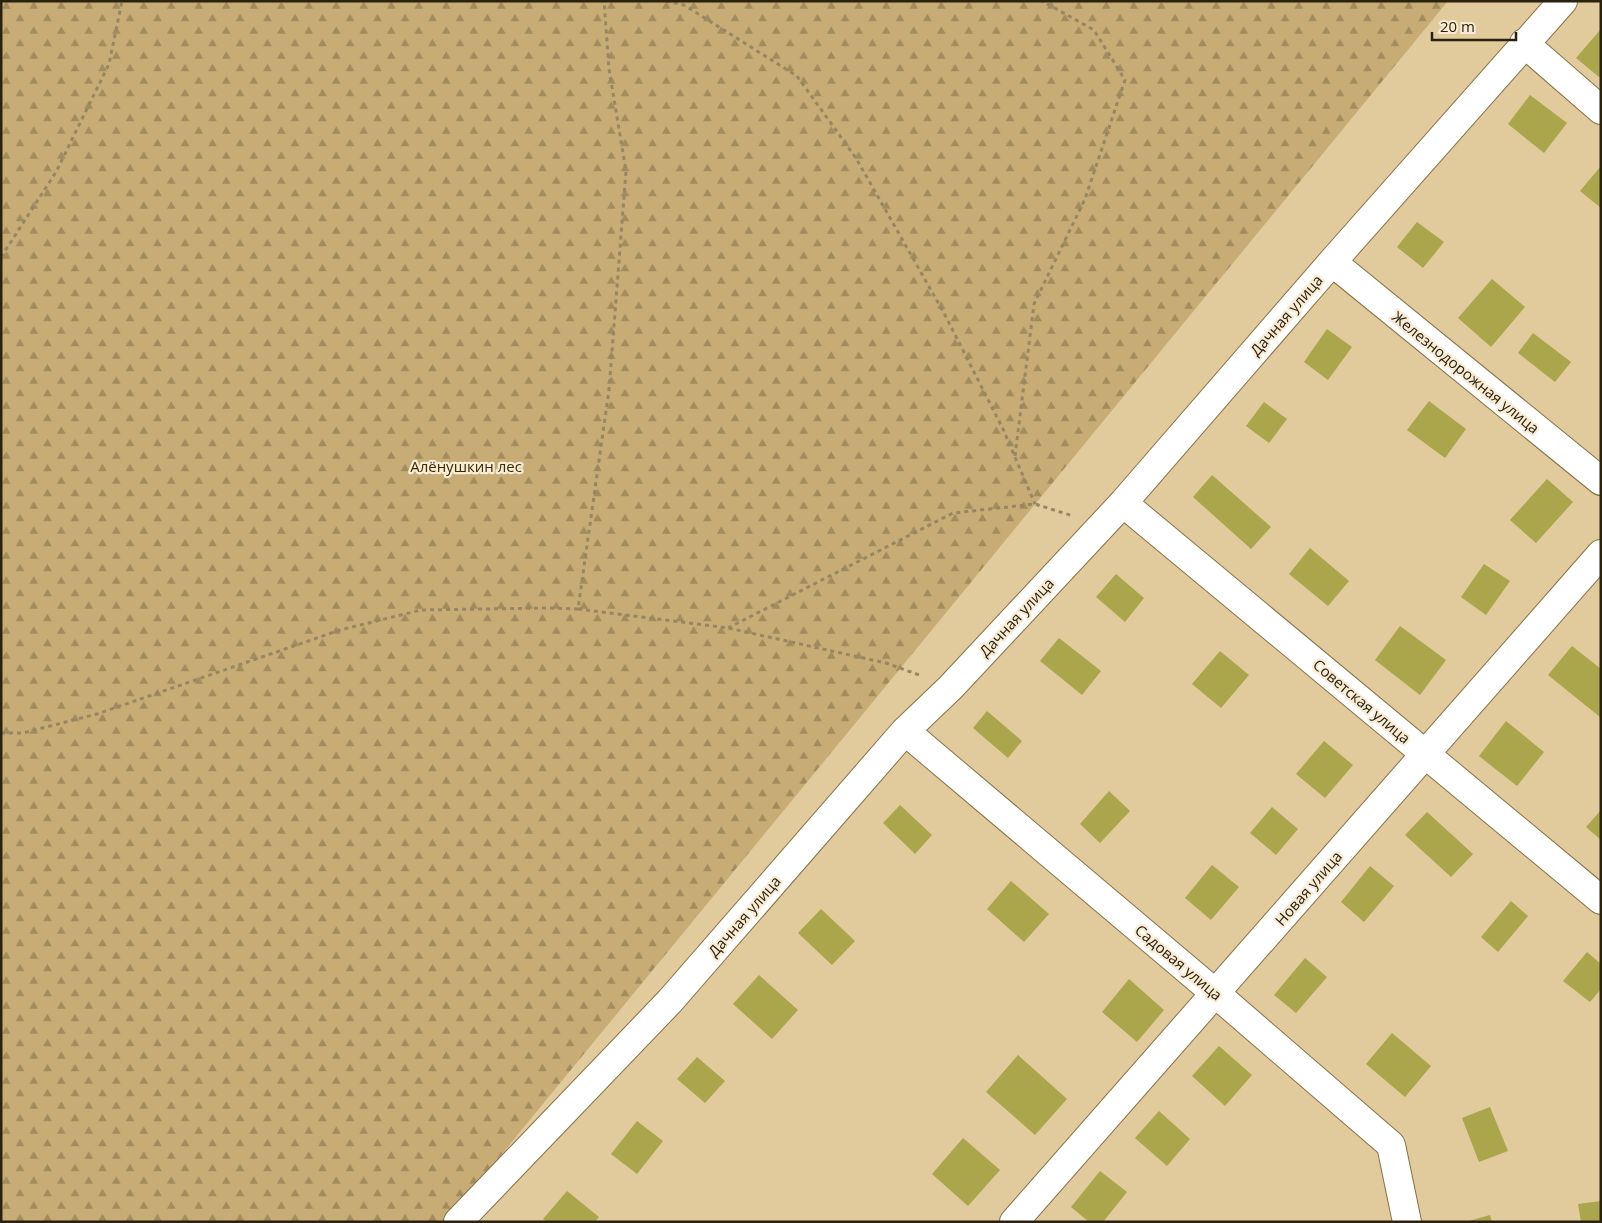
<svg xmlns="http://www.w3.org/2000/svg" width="1602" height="1223" viewBox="0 0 1602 1223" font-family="'Open Sans',sans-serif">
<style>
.forest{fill:url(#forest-firs)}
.building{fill:#aba54b}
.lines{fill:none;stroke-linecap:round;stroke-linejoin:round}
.street-casing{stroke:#877246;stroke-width:30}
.path{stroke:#978662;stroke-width:3;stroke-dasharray:4 4;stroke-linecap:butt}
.street{stroke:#fff;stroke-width:28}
.labels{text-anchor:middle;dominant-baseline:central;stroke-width:4.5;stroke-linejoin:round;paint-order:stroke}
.street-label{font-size:15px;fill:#2a210f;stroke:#f8ecd5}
.park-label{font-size:15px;fill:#3a2b04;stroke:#f8ecd5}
</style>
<defs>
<pattern id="forest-firs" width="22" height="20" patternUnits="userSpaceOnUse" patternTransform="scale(1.25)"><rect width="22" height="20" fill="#c7ad75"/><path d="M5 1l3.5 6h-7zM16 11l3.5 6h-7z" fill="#a28c5e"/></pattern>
</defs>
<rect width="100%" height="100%" fill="#e1ca9b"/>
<!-- forest -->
<path class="forest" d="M1,1h1447l-1002,1221h-445z"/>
<!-- building -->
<path class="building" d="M1601,29v46l-2,2 -23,-19z
M1530,95l37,28 -23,30 -36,-29z
M1601,166v42l-21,-17z
M1417,222l27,20 -21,26 -26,-21z
M1492,279l33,28 -34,40 -33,-29z
M1327,329l25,18 -24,33 -24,-18z
M1533,333l38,29 -16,20 -37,-29z
M1429,401l37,28 -21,29 -38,-28z
M1264,402l23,17 -18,24 -23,-17z
M1212,475l59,52 -20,22 -58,-52z
M1547,479l26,23 -37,41 -26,-23z
M1310,548l39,33 -21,25 -39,-32z
M1484,564l26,17 -24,34 -25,-18z
M1116,574l28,24 -19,24 -29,-25z
M1400,626l46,34 -26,35 -45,-35z
M1059,638l42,33 -19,24 -42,-34z
M1572,646l29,23 -1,48 -52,-42z
M1220,651l29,24 -28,33 -29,-24z
M987,711l35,30 -14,17 -35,-30z
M1506,721l38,31 -27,34 -38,-30z
M1324,741l29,24 -28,33 -29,-24z
M1109,791l21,20 -30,32 -20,-19z
M900,805l32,30 -17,19 -32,-31z
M1272,807l26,22 -22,26 -26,-22z
M1601,810v30l-15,-13z
M1427,812l46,42 -22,23 -46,-42z
M1212,865l27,22 -28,33 -26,-22z
M1370,866l24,20 -30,36 -23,-20z
M1011,881l38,33 -25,28 -37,-33z
M1511,901l17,15 -30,36 -17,-15z
M821,909l34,32 -23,24 -34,-32z
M1587,952l14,12v25l-11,13 -27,-21z
M1305,958l22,19 -31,36 -22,-18z
M759,975l39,35 -26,29 -39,-35z
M1129,979l35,31 -27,32 -35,-30z
M1392,1033l39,33 -26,31 -39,-33z
M1219,1046l33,29 -27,31 -33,-30z
M1018,1055l49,44 -32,36 -49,-43z
M697,1057l28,24 -20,22 -28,-24z
M1490,1107l18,44 -29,11 -17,-44z
M1159,1111l31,28 -23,27 -32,-28z
M637,1121l26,20 -26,33 -26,-20z
M963,1138l37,32 -32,36 -36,-32z
M1100,1171l27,21 -24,30h-14l-18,-15z
M567,1191l32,26 -4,5h-48l-4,-3z
M1601,1201v21h-20l-3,-18z
M1490,1215l2,7h-23v-1z"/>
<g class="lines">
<!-- street casing -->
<g class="street-casing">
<path id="street" d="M1524,43l77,67
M1332,262l269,219
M1123,503l478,397
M905,731l310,262 176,152 16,77
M458,1222l212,-221 235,-270 46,-44 172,-184 209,-241 231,-261
M1014,1222l587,-668"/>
</g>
<!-- path -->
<path class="path" d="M666,1l18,4 113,71 59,82 88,155 59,116 32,75
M1,257l55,-85 53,-108 13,-63
M1015,456l19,-152 51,-105 40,-119 -31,-50 -52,-29
M578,609l150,19 158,35 36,13
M728,628l225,-115 82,-9 38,12
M1,733h22l74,-19 243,-84 81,-20 127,-2 30,1 31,-219 17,-219 -17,-102 -5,-68"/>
<!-- street -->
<use href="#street" class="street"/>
</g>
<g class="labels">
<!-- street labels -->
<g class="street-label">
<text transform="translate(1286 315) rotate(-49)">Дачная улица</text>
<text transform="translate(1466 372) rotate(39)">Железнодорожная улица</text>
<text transform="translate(1016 617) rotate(-47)">Дачная улица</text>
<text transform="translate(1362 701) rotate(40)">Советская улица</text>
<text transform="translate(1308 888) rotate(-49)">Новая улица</text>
<text transform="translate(744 916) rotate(-49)">Дачная улица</text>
<text transform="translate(1179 962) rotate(40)">Садовая улица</text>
</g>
<!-- park labels -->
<g class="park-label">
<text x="466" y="466">Алёнушкин лес</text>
</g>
</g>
<!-- border -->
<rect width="1602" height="1223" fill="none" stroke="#2a210f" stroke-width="5"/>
<!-- scale -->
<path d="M1432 32v8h84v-8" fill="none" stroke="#2a210f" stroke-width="2.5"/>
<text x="1440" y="32" font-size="15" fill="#2a210f" stroke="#f8ecd5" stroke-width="4" paint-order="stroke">20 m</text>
</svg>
